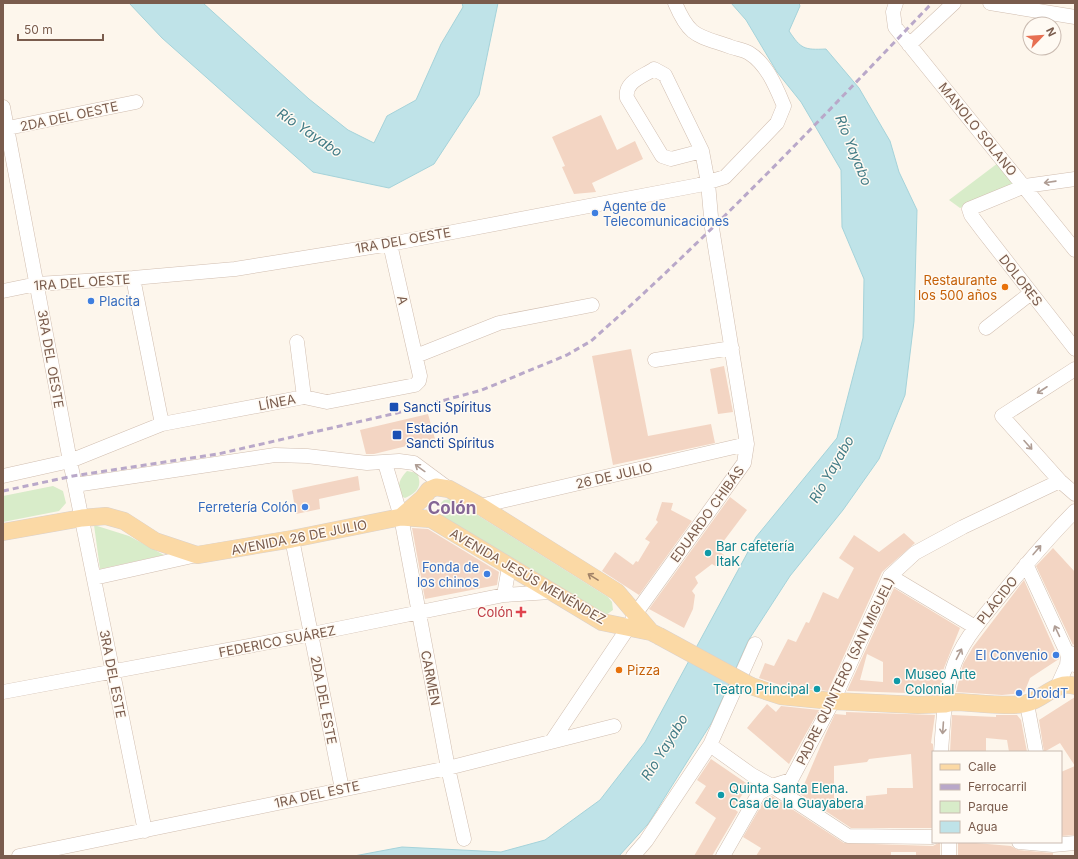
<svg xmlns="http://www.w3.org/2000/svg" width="1078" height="859" viewBox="0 0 1078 859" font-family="Inter,sans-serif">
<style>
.green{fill:#d8ecc9}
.water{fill:#bfe3e8;stroke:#a5d3da}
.building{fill:#f3d5c3;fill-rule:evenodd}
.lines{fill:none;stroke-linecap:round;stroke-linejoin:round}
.minor-casing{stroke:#d1beb0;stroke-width:15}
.major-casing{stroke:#dad1cd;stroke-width:18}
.minor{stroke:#fff;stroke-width:14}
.major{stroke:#fbd9a5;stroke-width:17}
.rail{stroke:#b9a8c9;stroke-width:3;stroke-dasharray:6 4;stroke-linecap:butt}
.major-bridge-casing{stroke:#dad1cd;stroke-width:18;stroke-linecap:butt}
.major-bridge{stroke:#fbd9a5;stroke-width:17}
.oneway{stroke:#af9d94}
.oneway2{stroke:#a18267}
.shop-dot{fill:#3f7fe0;stroke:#fffaf3;stroke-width:1.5}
.food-dot{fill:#e8710a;stroke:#fffaf3;stroke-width:1.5}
.transit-dot{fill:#1a4fb4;stroke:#fffaf3;stroke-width:1.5}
.culture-dot{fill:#0f9aa8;stroke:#fffaf3;stroke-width:1.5}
.health-dot{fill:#e0444e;stroke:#fffaf3;stroke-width:1.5}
.labels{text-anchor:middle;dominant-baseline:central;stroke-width:3;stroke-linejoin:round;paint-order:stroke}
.street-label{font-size:13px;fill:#7a5c4d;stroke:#fffaf3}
.shop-label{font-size:13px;fill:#366cbe;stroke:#fffaf3;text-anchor:start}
.food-label{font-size:13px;fill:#c56008;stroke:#fffaf3;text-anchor:end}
.transit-label{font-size:13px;fill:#164399;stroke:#fffaf3;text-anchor:start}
.culture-label{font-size:13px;fill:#0d838f;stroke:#fffaf3;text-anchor:start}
.health-label{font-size:13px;fill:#be3a42;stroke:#fffaf3;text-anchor:end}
.water-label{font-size:14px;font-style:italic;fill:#437c86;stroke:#fffaf3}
.district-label{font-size:17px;font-weight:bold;fill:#846695;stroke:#fffaf3}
</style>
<rect width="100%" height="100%" fill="#fdf6ec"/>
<!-- green -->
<path class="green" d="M998,163l18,21 -56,24 -11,-8z
M407,471l10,2c6,13 0,20 -12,25l-5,-2c-3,-11 0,-18 7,-25z
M53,486l10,5 3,12 -7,8 -56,11v-26z
M452,499l156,98 4,5 1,8 -7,5h-5l-159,-99 -2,-12 4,-4z
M94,525l35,11 35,19 -64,14z"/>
<!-- water -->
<path class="water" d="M129,3h74l106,96 39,31 26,13 13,-27 29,-16 25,-56 22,-37 -1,-4h36l-19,92 -45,69 -45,24 -76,-16 -151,-134z
M731,3h68l1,3 -11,25c12,18 15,19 37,18l33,39 31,53 9,31 18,38 -3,111 -9,74 -26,64 -36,51 -53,66 -42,65 -36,81 -64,102 -29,32h-265l48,-9 99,5 44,-12 55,-40 45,-58 111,-205 81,-99 26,-100 1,-59 -22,-52 -1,-57 -40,-68 -24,-30 -31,-52z"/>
<!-- building -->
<path class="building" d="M601,115l16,35 18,-9 8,18 -51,24 4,9 -22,2 -12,-27 3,-1 -13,-29z
M631,349l17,87 63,-12 4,19 -102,22 -21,-109z
M724,366l9,46 -15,2 -8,-45z
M428,414l7,25 -61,15h-8l-6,-24z
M358,476l2,14 -41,9 1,10 -24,5 -4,-24z
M730,497l17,13 -30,40 7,5 -7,12 -5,-3 -17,13 3,6 -6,8 3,4 -2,14 -9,19 -35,-19z
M662,502l11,1 -2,7 21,11 -53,74 -37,-24 13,-19 18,13 3,-4 2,1 12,-20 -5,-3 13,-17 -2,-2z
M412,528l16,1 71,43 -2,13 -72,14z
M904,533l11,10 -33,29 -54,119 -45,-5 -24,-8 6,-15 9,3 14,-27 8,3 10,-20 3,1 14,-31 15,7 16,-31 -15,-10 15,-23 25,17z
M1053,548l22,24v71l-2,2 -37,-79z
M1024,580l35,79 -29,19 -6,15 -22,2 -46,-3 7,-28 10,-17z
M894,588l66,40 -16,40 -6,26 -91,-3zM867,654l16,8v20l-23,-2z
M1075,697v138l-14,1v-64l14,-6 -15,-23 -16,9 -5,-32z
M767,704l9,8 5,-6 38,4 -30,54 -42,-36z
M846,712l89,3 -4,28 2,1v84h-82l-51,-34 26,-61 9,-19 11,1zM911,754l2,34h-26v6l-21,2v9l-15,-1 -1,3 -16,-9v-32l33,-4 2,-3z
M952,715l44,2v-2h21l4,5 6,32h-18l-2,-12 -21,-2v14h-36z
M711,759l38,26 -16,23 5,4 -26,44h-18l22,-38 -21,-15 11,-17 -9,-6z
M772,796l72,47 89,3 7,-4v14h-24v-4h-25v4h-135l5,-8 -18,-11 22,-38z
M958,843h18l35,3 7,4 35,3v3h-95z"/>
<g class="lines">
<!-- minor casing -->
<g class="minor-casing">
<path id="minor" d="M896,3l-3,9 2,15 180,223
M990,3l85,14
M909,45l45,-42
M3,107l67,354 75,370
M3,129l133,-27
M1075,179l-50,7 -56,23 2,6 12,16 92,118
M133,278l29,146
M3,291l34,-7 96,-6 102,-9 155,-25 309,-59 26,-8 52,-54 7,-17c-8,-19 -17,-42 -35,-53 -5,-3 -12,-4 -18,-6 -34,-12 -41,-9 -56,-44
M986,328l45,-35
M297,342l7,55
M416,356l83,-33 93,-18
M655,360l77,-12
M1075,369l-73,47 58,65 15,13
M385,463l16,54 47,251 16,71
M3,476l67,-15 92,-37 142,-27 23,5 88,-17 4,-4 1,-5 -30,-132
M75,485l200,-30 32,1 60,7 32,-2 15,2 35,26
M480,506l267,-62
M292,539l50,250
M1026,564l42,91 7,10
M890,576l85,51
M94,578l103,-23
M504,595l5,-28
M1057,687l10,-22 1,-10 3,-2
M3,692l309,-58 192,-39 47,-3
M1027,704l9,48
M552,741l76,-113 8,-15 108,-150 3,-19 -35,-216 -4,-45 -6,-32 -37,-76 -11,-6c-12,8 -30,13 -27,29l35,58 9,3 31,-8
M710,745l42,30 20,11 76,50 85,1
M941,752c2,-27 3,-55 11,-81 8,-27 28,-50 45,-71 25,-31 50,-61 78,-89
M949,842v14
M1019,842l34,3 22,-2
M19,856l429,-88 166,-42
M633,856l13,-15 64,-96 45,-101
M723,856l36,-63 13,-7 19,-6 42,-79 57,-125 25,-23 48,-26 97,-46"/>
</g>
<!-- major casing -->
<g class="major-casing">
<path id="major" d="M401,517l22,-19 6,-8 7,-3 13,2 31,17 137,86 34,40
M3,532l79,-14 24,-2 18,5 31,20 42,14 95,-16 109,-22 30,2 171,103 49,10 8,4
M751,686l30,10 52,5 85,4 27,-1 8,-2c18,0 59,6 74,1 17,-4 29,-23 48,-17"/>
</g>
<!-- minor -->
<use href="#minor" class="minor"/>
<!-- major -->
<use href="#major" class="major"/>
<!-- rail -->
<path class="rail" d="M3,491l70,-15 145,-22 179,-41 85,-23 85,-35 24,-14c120,-106 230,-222 341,-338"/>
<!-- major-bridge casing -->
<g class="major-bridge-casing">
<path id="major-bridge" d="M659,636l92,50"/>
</g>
<!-- major-bridge -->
<use href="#major-bridge" class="major-bridge"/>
</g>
<!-- one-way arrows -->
<defs><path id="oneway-shaft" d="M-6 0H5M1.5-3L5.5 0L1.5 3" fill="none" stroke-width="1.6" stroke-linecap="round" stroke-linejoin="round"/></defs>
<g class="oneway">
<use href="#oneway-shaft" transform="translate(1050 182) rotate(172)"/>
<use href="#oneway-shaft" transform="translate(1042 390) rotate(147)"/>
<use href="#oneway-shaft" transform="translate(1028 445) rotate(48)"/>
<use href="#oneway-shaft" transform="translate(420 468) rotate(-144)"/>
<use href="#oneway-shaft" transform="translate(1037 550) rotate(-49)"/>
<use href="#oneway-shaft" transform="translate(1057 631) rotate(-115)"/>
<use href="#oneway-shaft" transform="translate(959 654) rotate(-63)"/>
<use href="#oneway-shaft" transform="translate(943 728) rotate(94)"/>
</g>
<use class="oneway2" href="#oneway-shaft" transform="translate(593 577) rotate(-148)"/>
<!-- markers -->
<g class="shop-dot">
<circle cx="595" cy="213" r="4"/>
<circle cx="91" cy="301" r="4"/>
<circle cx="305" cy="507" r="4"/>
<circle cx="487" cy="574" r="4"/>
<circle cx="1056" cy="655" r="4"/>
<circle cx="1019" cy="693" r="4"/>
</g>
<g class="food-dot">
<circle cx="1005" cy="287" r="4"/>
<circle cx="619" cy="670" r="4"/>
</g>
<g class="transit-dot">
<rect x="389" y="402" width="10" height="10" rx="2"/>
<rect x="392" y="430" width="10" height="10" rx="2"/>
</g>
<g class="culture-dot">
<circle cx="708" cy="553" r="4"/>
<circle cx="897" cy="681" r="4"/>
<circle cx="817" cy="689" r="4"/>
<circle cx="721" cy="795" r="4"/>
</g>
<path class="health-dot" d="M519 606h4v4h4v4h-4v4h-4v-4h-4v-4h4z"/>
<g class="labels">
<!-- street labels -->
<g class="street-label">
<text transform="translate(69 116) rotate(-12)">2DA DEL OESTE</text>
<text transform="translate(978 129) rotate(51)">MANOLO SOLANO</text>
<text transform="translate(403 240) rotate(-10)">1RA DEL OESTE</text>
<text transform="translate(1021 280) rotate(52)">DOLORES</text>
<text transform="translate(82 282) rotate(-4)">1RA DEL OESTE</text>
<text transform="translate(403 300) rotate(77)">A</text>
<text transform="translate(51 359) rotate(80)">3RA DEL OESTE</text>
<text transform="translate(277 402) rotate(-11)">LÍNEA</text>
<text transform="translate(614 475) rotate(-13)">26 DE JULIO</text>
<text transform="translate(707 514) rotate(-54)">EDUARDO CHIBÁS</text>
<text transform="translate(299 537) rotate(-11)">AVENIDA 26 DE JULIO</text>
<text transform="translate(528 576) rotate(30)">AVENIDA JESÚS MENÉNDEZ</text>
<text transform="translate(997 600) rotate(-52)">PLÁCIDO</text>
<text transform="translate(277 641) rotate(-11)">FEDERICO SUÁREZ</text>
<text transform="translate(845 671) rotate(-64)">PADRE QUINTERO (SAN MIGUEL)</text>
<text transform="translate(113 674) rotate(79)">3RA DEL ESTE</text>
<text transform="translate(431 678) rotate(79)">CARMEN</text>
<text transform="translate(324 700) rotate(79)">2DA DEL ESTE</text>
<text transform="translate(317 794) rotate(-12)">1RA DEL ESTE</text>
</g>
<!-- shop labels -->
<g class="shop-label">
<text x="603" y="206">Agente de<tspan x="603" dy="15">Telecomunicaciones</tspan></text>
<text x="99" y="301">Placita</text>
<text x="297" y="507" text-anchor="end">Ferretería Colón</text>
<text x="479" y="567" text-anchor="end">Fonda de<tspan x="479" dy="15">los chinos</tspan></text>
<text x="1048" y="655" text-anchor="end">El Convenio</text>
<text x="1027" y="693">DroidT</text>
</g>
<!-- food labels -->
<g class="food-label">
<text x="997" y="280">Restaurante<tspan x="997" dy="15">los 500 años</tspan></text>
<text x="627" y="670" text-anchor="start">Pizza</text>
</g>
<!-- transit labels -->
<g class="transit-label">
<text x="403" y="407">Sancti Spíritus</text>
<text x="406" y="428">Estación<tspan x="406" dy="15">Sancti Spíritus</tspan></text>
</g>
<!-- culture labels -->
<g class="culture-label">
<text x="716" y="546">Bar cafetería<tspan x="716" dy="15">ItaK</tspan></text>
<text x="905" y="674">Museo Arte<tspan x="905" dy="15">Colonial</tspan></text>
<text x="809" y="689" text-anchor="end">Teatro Principal</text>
<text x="729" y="788">Quinta Santa Elena.<tspan x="729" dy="15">Casa de la Guayabera</tspan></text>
</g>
<!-- health labels -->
<g class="health-label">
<text x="513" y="612">Colón</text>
</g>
<!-- water labels -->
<g class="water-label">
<text transform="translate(310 132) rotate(34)">Río Yayabo</text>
<text transform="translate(854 150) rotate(68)">Río Yayabo</text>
<text transform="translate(831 469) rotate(-60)">Río Yayabo</text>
<text transform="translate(664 747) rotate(-58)">Río Yayabo</text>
</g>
<!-- district labels -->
<g class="district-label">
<text x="452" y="508">Colón</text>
</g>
</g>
<!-- border -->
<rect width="1078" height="859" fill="none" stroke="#7a5c4d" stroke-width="8"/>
<!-- legend -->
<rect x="932" y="751" width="130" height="92" fill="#fffaf3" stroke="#cabbb1"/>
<rect x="940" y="764" width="20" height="6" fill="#fbd9a5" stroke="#cabbb1"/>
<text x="968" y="771" font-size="12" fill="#7a5c4d">Calle</text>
<rect x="940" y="784" width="20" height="6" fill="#b9a8c9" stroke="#cabbb1"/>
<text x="968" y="791" font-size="12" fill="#7a5c4d">Ferrocarril</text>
<rect x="940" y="801" width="20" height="12" fill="#d8ecc9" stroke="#cabbb1"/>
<text x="968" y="811" font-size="12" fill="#7a5c4d">Parque</text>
<rect x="940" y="821" width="20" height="12" fill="#bfe3e8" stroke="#cabbb1"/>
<text x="968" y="831" font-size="12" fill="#7a5c4d">Agua</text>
<!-- north arrow -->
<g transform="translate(1042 36) rotate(65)"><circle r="19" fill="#fffaf3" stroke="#cabbb1"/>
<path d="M0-3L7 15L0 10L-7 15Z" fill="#e76f51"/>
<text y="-6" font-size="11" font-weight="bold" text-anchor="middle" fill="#7a5c4d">N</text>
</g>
<!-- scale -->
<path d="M18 34v6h85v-6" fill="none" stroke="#7a5c4d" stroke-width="2"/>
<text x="24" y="34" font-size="12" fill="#7a5c4d" stroke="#fffaf3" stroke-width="3" paint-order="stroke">50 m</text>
</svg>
